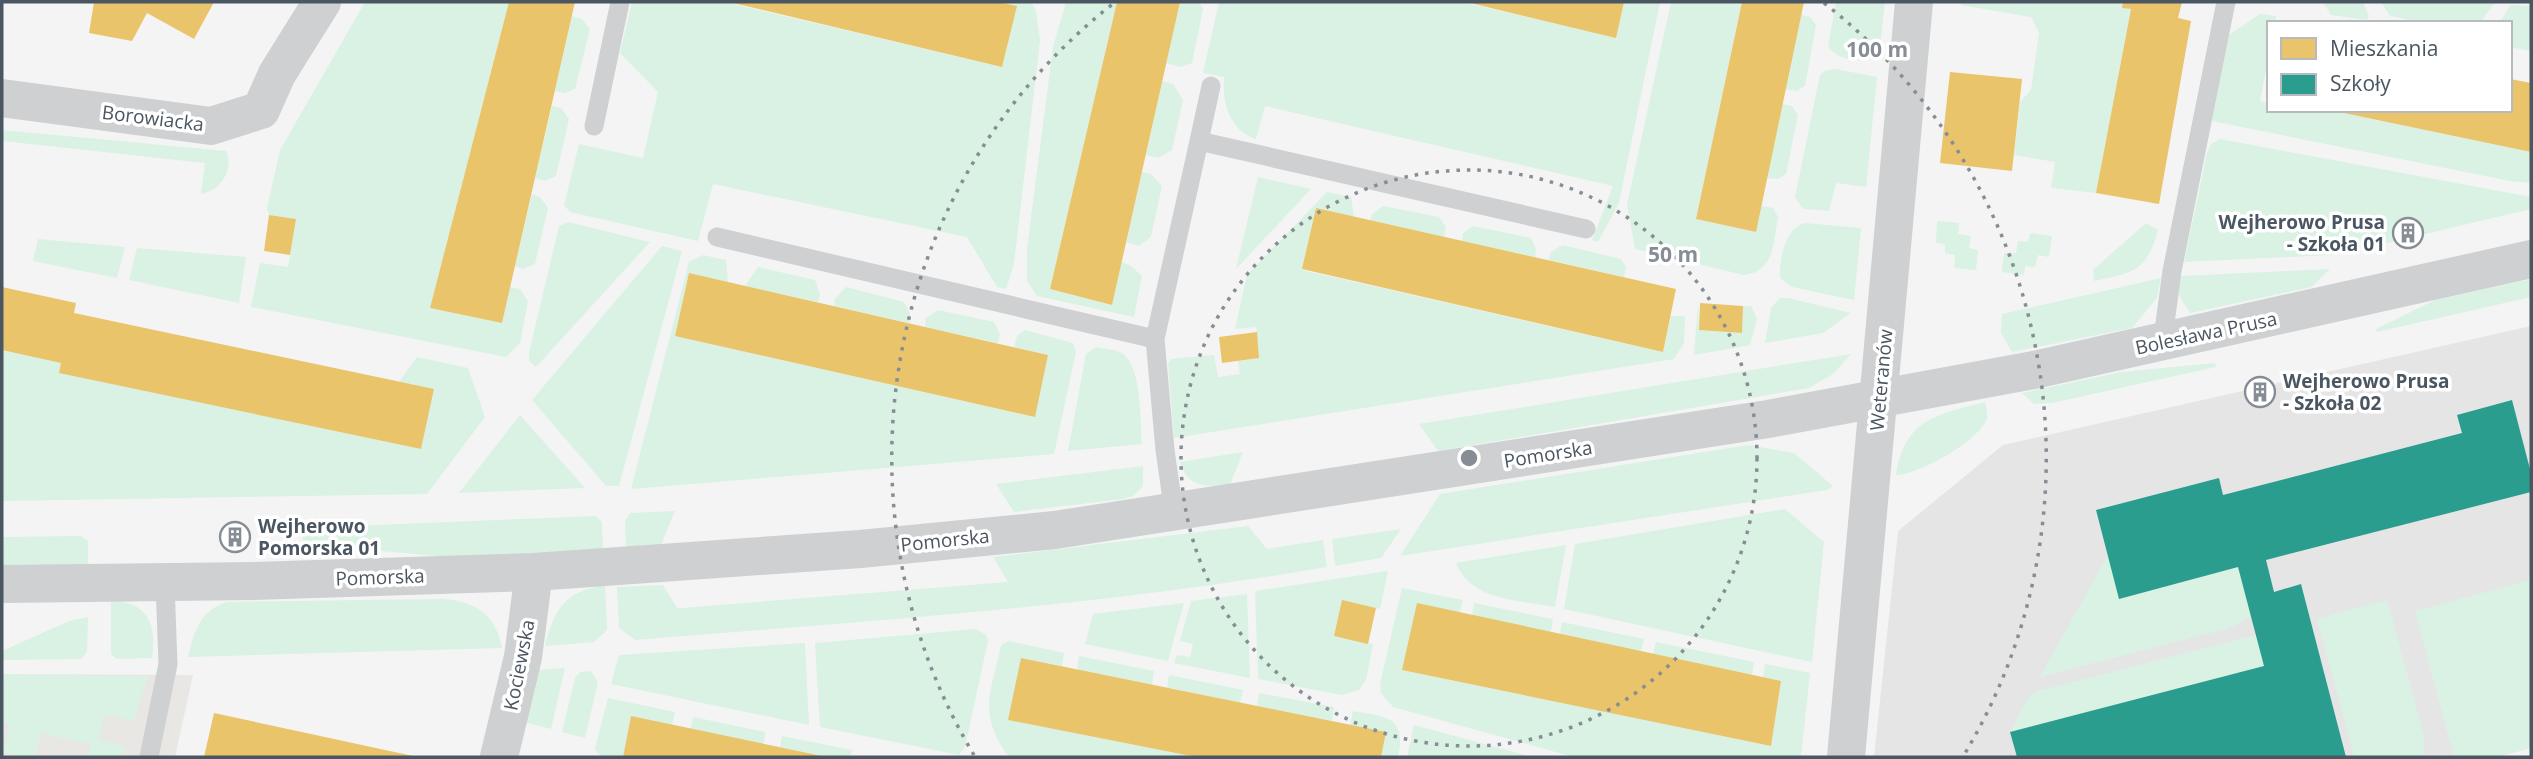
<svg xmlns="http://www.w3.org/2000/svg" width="2533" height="759" viewBox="0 0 2533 759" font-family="'Open Sans',sans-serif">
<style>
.commercial{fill:#e8e7e3}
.education{fill:#e6e5e6}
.green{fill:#d9f2e3}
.homes{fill:#e9c46a}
.schools{fill:#2a9d8f}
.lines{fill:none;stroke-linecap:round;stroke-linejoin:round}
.service{stroke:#ced0d2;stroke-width:19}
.minor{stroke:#ced0d2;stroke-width:38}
.tertiary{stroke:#ced0d2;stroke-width:38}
.ring{fill:none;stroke:#868d94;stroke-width:3.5;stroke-dasharray:3.5 7}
.labels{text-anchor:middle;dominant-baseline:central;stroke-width:7;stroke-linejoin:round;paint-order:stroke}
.street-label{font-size:19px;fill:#4a5661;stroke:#fff}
.poi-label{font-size:19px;font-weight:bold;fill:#4a5661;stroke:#fff;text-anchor:start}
.centre{fill:#868d94;stroke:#fff;stroke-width:3.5}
.ring-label{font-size:21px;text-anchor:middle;font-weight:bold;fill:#868d94;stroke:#fff;stroke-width:7;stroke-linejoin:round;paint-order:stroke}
</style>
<rect width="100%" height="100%" fill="#f4f4f4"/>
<!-- commercial -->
<path class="commercial" d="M2,674l191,1 -18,82h-173z"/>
<!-- education -->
<path class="education" d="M2531,326v422l-35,9h-622l24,-226 105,-86z"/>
<!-- green -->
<path class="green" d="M365,2h144l-79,306 72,15 8,-36 10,2 8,12 -8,42 -14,14 -255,-50 9,-44 28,4 8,-48 -27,-4 -2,-7 13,-58z
M632,2h93l277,65 15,-61 -19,-4h33l5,9 4,29 -26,224 -8,25 -9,-2 -30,-50 -254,-53 -15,57 -128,-29 -6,-7 15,-61 64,14 15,-66 -38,-39z
M1066,2h51l-67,287 62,16 9,-43 9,3 12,11 -8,41 -97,-21 -10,-15v-33l26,-201z
M1180,2h19l4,7 -11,54 -12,4 -14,-4z
M1219,2h242l155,35 8,-35h36l-41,201 -21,39 -6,-2 21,-54 -348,-80 -9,33c-27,-9 -34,-37 -32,-62l-21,-4z
M1671,2h71l-46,217 59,13 6,-26 12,2 5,9c-5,26 -3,54 -34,58l-109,-26 -8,-44z
M1836,2h49l-6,54c-15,8 -42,5 -51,-10z
M1961,2h162l-1,6 9,1 -35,184 -45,-5 4,-26 -41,-7 6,-53 11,-12 8,-57 -8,-16 -70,-12z
M2323,2h40l6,14 -2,4 -36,-5z
M2381,2h114l-15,21h-55l-35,-7z
M2510,5l21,1v45l-21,-4v-24h-10z
M2260,14l16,2 -1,7h-6v31l-9,47 9,3v6h59l203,42v31l-21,-2 -298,-60 17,-86z
M1801,15l9,2 6,8 -11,61 -8,5 -12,-2z
M572,16l10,3 8,10 -15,60 -11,4 -9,-2z
M1836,69l41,8 -11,110 -30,-4 -7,28 -26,-2 -8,-12 25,-122 4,-4z
M1162,81l11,3 10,16 -11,50 -14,8 -12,-3z
M1782,104l10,2 6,9 -12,59 -8,5 -11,-1z
M552,106l9,2 8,11 -13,57 -11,5 -10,-3z
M2,130l224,21c8,19 -5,39 -25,43l4,-31 -203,-22z
M2220,139l311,58v12l-110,26 -2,-9 -24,5 1,10 -63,14 -149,7 23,-109 4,-9z
M1142,172l9,2 11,12 -11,51 -12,9 -13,-4z
M1258,177l53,12 -75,80z
M1327,192l24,5 3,20 -38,-8 -14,61 361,82 8,-36h14l-1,27 -10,16 -500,79 -6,-74 3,-5 43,-4 4,22 22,-3 -2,-13 21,-3 -3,-31 -21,2 12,-54z
M532,194l8,3 8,11 -13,56 -12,5 -8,-3z
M1383,206l56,11 7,10 -2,10 -74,-16 2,-7z
M1937,221l22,2 -1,11 13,2 -2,12 9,2 -2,20 -22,-2 1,-13 -10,-2v-9l-9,-1z
M568,222l82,20 -114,125 -7,-6v-8l30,-127z
M1805,223l56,5 -7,72 -62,-13 -12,-9c-1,-17 5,-51 25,-55z
M2146,223l12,7c-11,42 -26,43 -64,51l-1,-11z
M1473,226l58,12 5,11 -1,8 -73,-16 1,-8z
M2030,233l22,3 -3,21 -11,-2 -3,12 -10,-1 -1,9 -22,-3 2,-19h12l2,-12 10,1z
M38,239l87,8 -8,31 -84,-17z
M1562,245l59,14 5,8 -2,10 -75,-17 1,-7z
M662,246l20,5 -63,235h-13l-74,-86z
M137,248l109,9 -7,46 -110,-23z
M703,255l23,5 2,22 -39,-9 -13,63 358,81 14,-62 -34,-8 3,-11 8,-6 48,13 3,9 -22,102 -423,35 58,-227z
M758,267l57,13 5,14 -2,8 -73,-16z
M2330,269l-18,18 -122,26 -12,-19 3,-18z
M2161,278l-4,20 -25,30 -120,24 -11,-19 1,-19z
M2531,279v18l-154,35 -1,-3 59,-29z
M846,287l58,15 6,12 -1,9 -75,-17 1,-7z
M1780,298h8l63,15 -28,20 -58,10 6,-35z
M1698,303l1,27 43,3 1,-27h8l6,13 -7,26 -56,10z
M938,310l56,12 6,12 -2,9 -73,-16 1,-9z
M1096,347c9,2 19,2 27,7 19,13 17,68 19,90l-74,7 18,-97z
M2,350l59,13 -1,10 361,76 13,-60 -35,-7 18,-25 51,11 17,49 -58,77 -425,7z
M1851,354l-18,20 -24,14 -371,63 -19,-27z
M2215,363l1,4 -164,36 -18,1 -12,-11 99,-21z
M1985,402c1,4 3,12 2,16 -7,23 -69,57 -91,57 9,-57 41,-60 89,-73z
M520,415l65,73 -126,5z
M1748,445l46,8 39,33 -6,4 -427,66 40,-62z
M1243,452l-13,33c-22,2 -43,3 -50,-23z
M1143,466v20l-10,10 -10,3 -109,13 -18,-28z
M1785,509l39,33 -12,120 -248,-53 11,-65z
M675,511l-15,36 -34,2 -1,-28 5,-8z
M596,516l6,6 1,28 -144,8 -156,-14v-16z
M1248,526l19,23 56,-9 4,27c-229,40 -461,54 -692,73l-16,-12 -2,-41 46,-2 14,23h5l326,-26 -15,-25z
M1401,529l-20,29 -46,8 -3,-27z
M81,536l7,5v26l-86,-1v-29z
M1566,545l-11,62c-36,-7 -84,-6 -99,-44z
M2108,555l12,44 118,-32 13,50 -22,11 -189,49z
M1388,571l-8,38 -38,-8 -8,35 39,8 -7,36 -7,10 -17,5 -84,-16 -3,-88z
M2531,580v168l-35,9h-42l-39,-146z
M605,585l2,45 -13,12 -49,4c10,-38 19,-54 60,-61z
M1402,588l61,12 -3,12 -57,58 368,76 10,-65 -18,-4 2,-13 45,9 -9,84h-227l-181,-50 -12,-14 -1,-9z
M1247,594l3,84 -76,-15 3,-8 13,2 3,-13 -13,-3 11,-40z
M442,599c33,2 54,15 60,49l-314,9c6,-25 12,-47 39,-55z
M2387,600l37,136v20l-77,1 7,-3 -37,-135z
M111,601c37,0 46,24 41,57l-35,1 -6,-5z
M1184,603l-16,58 -83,-17 8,-30z
M1474,603l79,16 -2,13 -79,-16z
M88,617l-1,35 -6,7 -79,1v-9l67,-30z
M1562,622l82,17 -3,13 -81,-18z
M976,629l10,6 2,6 -23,106 -6,8 -139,-28 -5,-84z
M2256,635l8,31 -254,66 18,-34 10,-7z
M1009,641l55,12 -2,13 -41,-8 -12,62 187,37h-187c-32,-43 -18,-64 -8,-112z
M1656,642l98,20 -2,13 -99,-21z
M805,643l4,82 -198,-41 8,-29z
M1079,656l75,15 -2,14 -75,-15z
M565,668l-14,61 -27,-7 14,-52z
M591,671l7,11 -13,56 -23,-6 13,-54 5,-6z
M2,674l146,2 -14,45 -30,-7 -5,26 27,7 -5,10h-33l3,-13 -50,-11 -6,24 -32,-4 6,-28 -7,-2z
M1169,675l74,15 -3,13 -73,-16z
M1259,693l75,14 -2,14 -75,-15z
M608,698l67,14 -3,13 -41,-8 -8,40h-22l-6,-8z
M1353,711c33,6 54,5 45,46h-17l4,-25 -35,-7z
M693,717l72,15 -1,12 -73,-15z
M1414,725l118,32h-125z
M782,736l70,14 -2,7h-23l-47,-10z"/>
<!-- homes -->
<path class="homes" d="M94,2h120l-20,37 -47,-26 -15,28 -43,-8z
M509,2h66l-73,321 -72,-15z
M729,2h269l19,4 -15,61z
M1117,2h63l-68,303 -62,-16z
M1466,2h158l-8,36z
M1742,2h62l-48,230 -60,-13z
M2123,2h59l-4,16 13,3 -32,183 -63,-11 35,-184 -9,-1z
M1950,72l72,7 -10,92 -72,-8z
M2510,79l21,4v69l-197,-41 176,-1z
M1316,208l360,81 -13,63 -361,-83z
M269,215l27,4 -6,36 -26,-4z
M2419,226l2,9 -25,6 -2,-10z
M689,273l359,82 -13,62 -360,-81z
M2,287l74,16 -2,10 360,76 -13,60 -362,-76 2,-10 -59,-13z
M1700,303l43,3 -1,27 -43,-3z
M1257,332l2,26 -37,5 -3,-26z
M248,531v10h-27v-9z
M1342,600l34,8 -8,36 -34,-8z
M1417,603l364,78 -10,65 -369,-76z
M1021,658l365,74 -5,25h-185l-188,-37z
M214,713l199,43v1h-209z
M631,716l191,40v1h-199z"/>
<!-- schools -->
<path class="schools" d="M2271,385l2,9 -25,5 -2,-9z
M2512,400l19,73v19l-265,68 8,32 27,-8 45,173h-329l-7,-25 254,-66 -26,-99 -119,32 -23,-89 123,-32 4,17 239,-62 -5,-18z"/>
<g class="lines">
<!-- service -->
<path class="service" d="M594,126l26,-124
M1199,141l12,-55
M717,237l438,102
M2168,342l-3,-19 7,-52 54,-269
M1174,513l-9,-63 -10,-111 44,-198 387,88
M149,757l19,-93 -3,-81"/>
<!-- minor -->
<path class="minor" d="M2,98l209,28 50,-16 16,-36 45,-72
M499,757l24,-100 11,-85
M1846,757l68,-755"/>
<!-- tertiary -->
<path class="tertiary" d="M2,584l252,-3 280,-9 326,-23 195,-19 713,-111 266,-49 497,-111"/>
</g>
<!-- distance rings -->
<g class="ring">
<circle cx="1469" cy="458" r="288"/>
<path d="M974 755A577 577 0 0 1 1114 3M1824 3A577 577 0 0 1 1964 755"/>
</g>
<!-- icons -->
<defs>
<g id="building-ring" transform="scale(1.575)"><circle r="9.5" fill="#fff" stroke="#868d94" stroke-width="1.5"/><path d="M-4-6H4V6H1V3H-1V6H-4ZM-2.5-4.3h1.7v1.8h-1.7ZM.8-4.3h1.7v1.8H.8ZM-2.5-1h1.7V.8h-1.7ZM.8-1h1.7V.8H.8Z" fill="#868d94"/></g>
</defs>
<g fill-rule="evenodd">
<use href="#building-ring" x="2408" y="233"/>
<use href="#building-ring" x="2260" y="392"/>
<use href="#building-ring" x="235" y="537"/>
</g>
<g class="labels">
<!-- street labels -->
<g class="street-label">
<text transform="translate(153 118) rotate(7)">Borowiacka</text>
<text transform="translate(2206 333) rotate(-12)">Bolesława Prusa</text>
<text transform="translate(1881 380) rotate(-85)">Weteranów</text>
<text transform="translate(1548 454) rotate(-9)">Pomorska</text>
<text transform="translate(945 540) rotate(-6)">Pomorska</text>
<text transform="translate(380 577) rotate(-2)">Pomorska</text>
<text transform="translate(519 665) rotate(-79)">Kociewska</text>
</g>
<!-- poi labels -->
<g class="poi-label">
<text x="2385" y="222" text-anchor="end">Wejherowo Prusa<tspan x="2385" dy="22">- Szkoła 01</tspan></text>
<text x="2283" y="381">Wejherowo Prusa<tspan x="2283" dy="22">- Szkoła 02</tspan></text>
<text x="258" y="526">Wejherowo<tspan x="258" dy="22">Pomorska 01</tspan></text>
</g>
</g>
<circle cx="1469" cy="458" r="10" class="centre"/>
<g class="ring-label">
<text x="1877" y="57">100 m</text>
<text x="1673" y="262">50 m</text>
</g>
<!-- border -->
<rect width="2533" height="759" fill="none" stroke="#4a5661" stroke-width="7"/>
<!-- legend -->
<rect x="2267" y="21" width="245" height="91" fill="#ffffff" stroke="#b7bbc0" stroke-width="2"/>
<rect x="2281" y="38" width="35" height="21" fill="#e9c46a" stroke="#b7bbc0" stroke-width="2"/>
<text x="2330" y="56" font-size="21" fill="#4a5661">Mieszkania</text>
<rect x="2281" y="74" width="35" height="21" fill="#2a9d8f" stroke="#b7bbc0" stroke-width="2"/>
<text x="2330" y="91" font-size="21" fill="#4a5661">Szkoły</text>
</svg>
